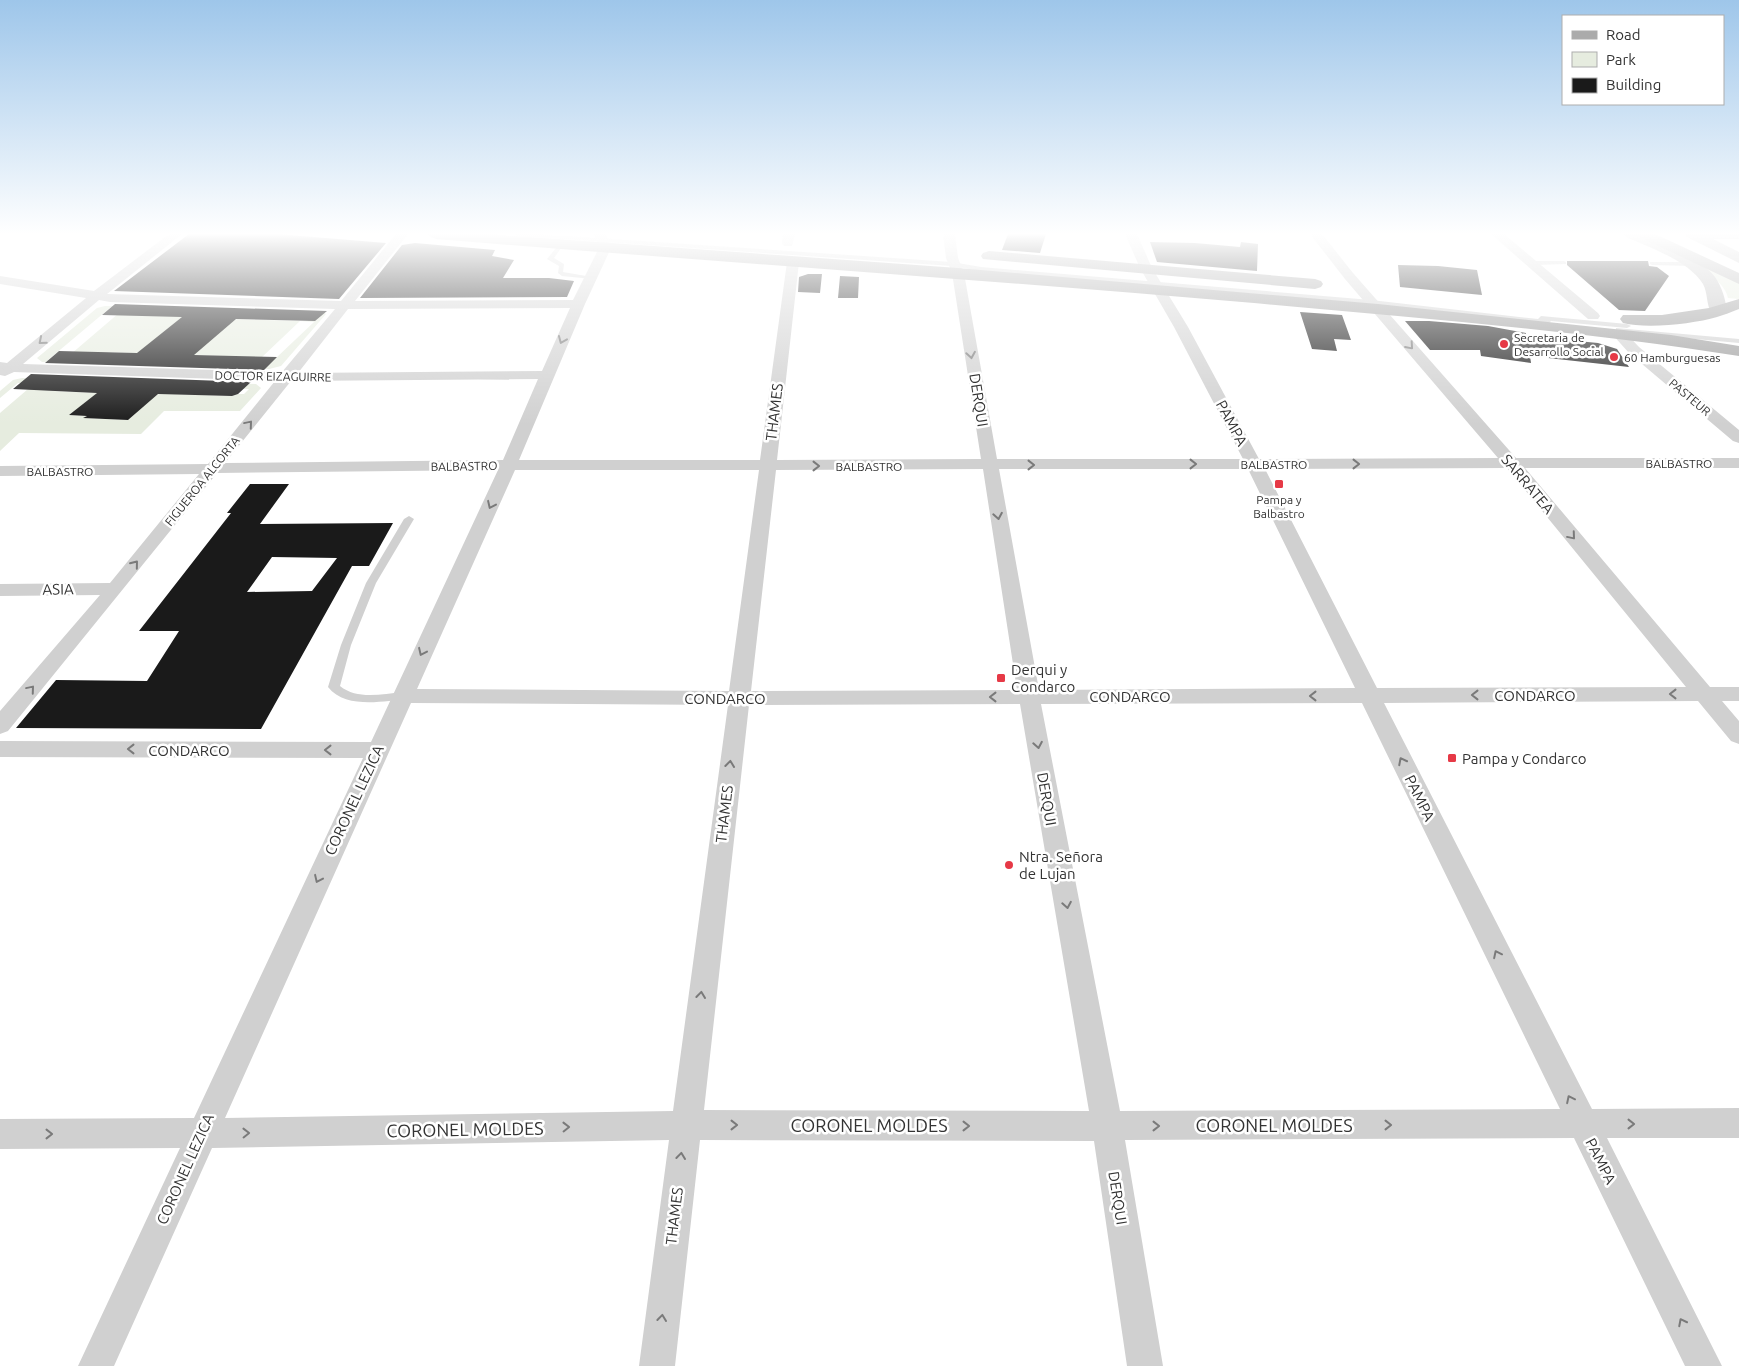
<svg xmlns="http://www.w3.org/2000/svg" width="1739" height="1366" viewBox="0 0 1739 1366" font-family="Ubuntu,sans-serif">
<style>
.green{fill:#e6ecdf;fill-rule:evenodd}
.building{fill:#1a1a1a;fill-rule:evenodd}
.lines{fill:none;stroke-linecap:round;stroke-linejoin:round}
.lane{fill:#d0d0d0;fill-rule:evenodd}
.street{fill:#d0d0d0;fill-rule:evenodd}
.secondary{fill:#bdbdbd;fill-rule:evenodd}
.primary{fill:#ababab;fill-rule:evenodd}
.highway{fill:#9a9a9a;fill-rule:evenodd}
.oneway{stroke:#7a7a7a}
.poi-dot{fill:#e63946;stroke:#fff;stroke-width:2}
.labels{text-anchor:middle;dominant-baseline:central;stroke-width:5;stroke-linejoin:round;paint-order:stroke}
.far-poi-label{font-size:12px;fill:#333;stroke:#fff;text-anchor:start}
.far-street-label{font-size:12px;fill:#333;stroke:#fff}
.street-label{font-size:15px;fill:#333;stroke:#fff}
.poi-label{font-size:15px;fill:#333;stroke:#fff;text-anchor:start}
.near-street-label{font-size:18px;fill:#333;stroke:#fff}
</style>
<rect width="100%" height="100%" fill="#fff"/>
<!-- green -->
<path class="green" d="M1639,234l100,48v17l-11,-1c-5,-26 -66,-52 -89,-64z
M105,306l216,5 5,3 -45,52 -12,3 -227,-7 -5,-4 60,-50zM111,307h15l-62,53h-16zM313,315l-6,6 -79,-2zM300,321l14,1 -38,36h-15zM102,352l123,4 -6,7z
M22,378l234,6 5,4 -21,23h-76l-23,23 -122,-1 -19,18v-38l35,-30h-17l-18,15v-7l13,-11zM62,384l52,1 -9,8 7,1 -25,22 -17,-1 27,-22 -44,-2zM153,386l96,3 -5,5h-9l-3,2 -87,-3zM93,410l44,2 -9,8 -44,-2z"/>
<!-- building -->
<path class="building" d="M189,234h88l109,9 -47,56 -225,-8z
M1008,234h38l-6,19 -38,-3z
M1150,242l45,1 45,4 1,-5 17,2 -1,27 -100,-9z
M415,243l80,7 -3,6 22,4 -11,18h46l25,3 -7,16 -207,1 42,-53z
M1567,261h81l1,5 8,1 12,9 -24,35 -26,-1 -52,-45z
M1398,265l40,1 39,4 5,25 -82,-8z
M808,274h14l-2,19 -22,-1 1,-15z
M840,276l19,1 -1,21h-20z
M115,304l212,7 -12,10 -79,-2 -42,36 83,2 -13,13 -219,-7 14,-12 78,2 45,-36 -80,-2z
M1300,312l42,3 9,25 -17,-1 3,12 -25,-2z
M1405,321h24l59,5 38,7v3l72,7 19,6 12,18 -99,-11 1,7 -50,-7 -1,-6h-50z
M31,374l220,8 -13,12 -6,2 -74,-2 -30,26 -45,-2 4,-2 -18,-1 28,-22 -84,-4z
M250,484h39l-29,40 133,-1 -24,43h-17l-91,163 -245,-1 40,-48 91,1 32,-50h-40l92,-118h-4zM272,557l65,1 -25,33 -65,1z"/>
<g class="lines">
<!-- lane -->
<path class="lane" d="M514,234h24l414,28 29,5 390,33 167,19 3,-3 86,8 4,2 -4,2 -76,-7 -3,3 -177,-20 -390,-33 -29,-5 -435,-30z
M561,242l3,2 -10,14 10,6 -1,8 29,5v2l-30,-3 -4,-3 1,-7 -12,-7z
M1564,261l2,1v2l-33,1 -3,-2 3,-2z
M1650,262h41l3,2 -3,2 -39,-1 -2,-1z
M1616,328l123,11v4l-120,-11h-3z
M409,516l5,3 -38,64 -25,62 -11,41c17,14 42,8 62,6l6,4c-5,5 -12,4 -19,5 -20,2 -47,4 -61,-14l13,-42 25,-62 38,-64z"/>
<!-- street -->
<path class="street" d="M169,234h13l-75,60 234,7 55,-67h12l-53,67 218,-1 26,-52 -5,-14h12l5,14 -26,56 -66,156h241l27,-198 6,-4 6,4 -22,198 204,-1 -29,-186 -6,-15 -3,-24h12l3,24 6,15 33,186h246l-69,-132 -34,-59 -15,-34h12l15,34 36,59 71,132 239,-1 -153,-179 -35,-45h12l31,39 163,185h223v10h-214l185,219h29v14h-17l17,20v23l-8,-3 -33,-40 -314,2 208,406 147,-1v30h-132l115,228h-37l-111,-228 -449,2 38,226h-36l-33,-225 -394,-1 -25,226h-36l30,-226 -457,8 -98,218h-36l102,-218 -180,1v-30l194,-1 169,-360 -363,-1v-16l371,1 127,-272 -281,3 -209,258 -8,3v-23l100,-116 -100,1v-12l110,-1 89,-109 -199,2v-10l208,-2 67,-83 -261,-9 -9,4 -5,-1v-13l7,1 79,-65 -86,-14v-8l94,15zM99,300l11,2 225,7 -53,63 -259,-8zM570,308l-28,63 -244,2 50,-64zM538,379l-35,81 -278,3 66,-82zM1507,468l179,219 -309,1 -112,-219zM983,469l34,221 -266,1 25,-221zM999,469h249l107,219 -316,2zM515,470h244l-30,221 -312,-2zM411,703l317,2 -55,406 -448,7zM1362,703l198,406 -440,2 -79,-407zM1020,704l69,407 -385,-1 45,-405z
M783,234h12l-3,12h-8l-2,-3z
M1491,234h13l94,79 2,3 -2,3h-10z
M1619,330l5,1 15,16 100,83v13l-6,-2 -104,-88 -17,-19z"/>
<!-- secondary -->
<path class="secondary" d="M1623,234c6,-1 14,-1 20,0 20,3 60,27 72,43 7,10 10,21 12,33l-3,4 -6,1 -6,-1c-6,-9 -4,-21 -9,-30 -14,-23 -54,-37 -77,-47z
M1684,234h55v5h-26l26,13v11l-52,-26z"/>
<!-- primary -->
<path class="primary" d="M1636,234h19l84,39v11l-100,-47z"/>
<!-- highway -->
<path class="highway" d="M428,234h58l472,34 420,36 293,31 68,11v10c-163,-26 -332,-39 -497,-54 -268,-23 -537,-41 -806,-63l-5,-2z
M989,251l326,28 6,2 2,3 -2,3 -6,2 -332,-30 -2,-3 2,-3z
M1739,299v10c-8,3 -15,6 -22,8 -24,7 -70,12 -94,6l-3,-4 3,-4h39l47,-7z"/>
</g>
<!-- one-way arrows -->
<defs><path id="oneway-chevron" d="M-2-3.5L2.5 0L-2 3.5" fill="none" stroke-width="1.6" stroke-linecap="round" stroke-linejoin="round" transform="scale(1.25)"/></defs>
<g class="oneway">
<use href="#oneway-chevron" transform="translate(562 340) rotate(113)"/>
<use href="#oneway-chevron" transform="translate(42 341) rotate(140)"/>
<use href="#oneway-chevron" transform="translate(1410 346) rotate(49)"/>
<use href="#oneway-chevron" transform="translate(971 355) rotate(81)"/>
<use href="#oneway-chevron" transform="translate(249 424) rotate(-50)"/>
<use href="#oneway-chevron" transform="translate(1193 464)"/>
<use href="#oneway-chevron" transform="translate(1356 464)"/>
<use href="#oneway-chevron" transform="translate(1031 465)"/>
<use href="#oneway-chevron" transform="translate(816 466)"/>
<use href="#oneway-chevron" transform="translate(491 505) rotate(115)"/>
<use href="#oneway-chevron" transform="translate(998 516) rotate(80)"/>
<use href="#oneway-chevron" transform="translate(1572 536) rotate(50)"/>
<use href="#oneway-chevron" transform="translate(135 564) rotate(-51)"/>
<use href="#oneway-chevron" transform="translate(422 652) rotate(115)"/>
<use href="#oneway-chevron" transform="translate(31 689) rotate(-50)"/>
<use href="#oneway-chevron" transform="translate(1673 694) rotate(180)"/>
<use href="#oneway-chevron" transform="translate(1475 695) rotate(180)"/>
<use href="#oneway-chevron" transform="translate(1313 696) rotate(180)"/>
<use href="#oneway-chevron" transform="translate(993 697) rotate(180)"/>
<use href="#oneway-chevron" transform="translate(1038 745) rotate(80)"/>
<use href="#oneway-chevron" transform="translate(131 749) rotate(-180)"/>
<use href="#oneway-chevron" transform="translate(328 750) rotate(-180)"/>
<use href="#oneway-chevron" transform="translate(1402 761) rotate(-117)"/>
<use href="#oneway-chevron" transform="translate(730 764) rotate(-83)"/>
<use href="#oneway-chevron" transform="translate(318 879) rotate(115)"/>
<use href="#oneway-chevron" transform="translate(1067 905) rotate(80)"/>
<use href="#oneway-chevron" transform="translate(1497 954) rotate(-116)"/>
<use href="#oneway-chevron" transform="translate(701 995) rotate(-83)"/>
<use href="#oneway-chevron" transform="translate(1570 1099) rotate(-116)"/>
<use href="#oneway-chevron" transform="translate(1631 1124)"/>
<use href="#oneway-chevron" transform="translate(734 1125)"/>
<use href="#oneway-chevron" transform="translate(1388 1125)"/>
<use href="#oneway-chevron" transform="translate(966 1126)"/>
<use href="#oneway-chevron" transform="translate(1156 1126)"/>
<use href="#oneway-chevron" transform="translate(566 1127) rotate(-1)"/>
<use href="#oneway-chevron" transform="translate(246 1133) rotate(-1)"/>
<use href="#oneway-chevron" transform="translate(49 1134)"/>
<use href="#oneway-chevron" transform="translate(681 1156) rotate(-83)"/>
<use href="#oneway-chevron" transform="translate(662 1318) rotate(-83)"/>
<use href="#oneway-chevron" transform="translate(1682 1322) rotate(-117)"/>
</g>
<!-- sky -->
<linearGradient id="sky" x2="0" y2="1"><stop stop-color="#9ec6ea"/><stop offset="0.55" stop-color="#fff"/><stop offset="1" stop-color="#fff" stop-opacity="0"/></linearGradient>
<rect width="1739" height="425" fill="url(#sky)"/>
<!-- markers -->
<g class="poi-dot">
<circle cx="1504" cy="344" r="5"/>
<circle cx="1614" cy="357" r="5"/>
<rect x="1274" y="479" width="10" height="10" rx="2.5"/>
<rect x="996" y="673" width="10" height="10" rx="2.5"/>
<rect x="1447" y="753" width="10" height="10" rx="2.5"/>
<circle cx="1009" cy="865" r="5"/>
</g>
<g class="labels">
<!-- far-poi labels -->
<g class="far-poi-label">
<text x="1514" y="337">Secretaria de<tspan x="1514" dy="14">Desarrollo Social</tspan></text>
<text x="1624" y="357">60 Hamburguesas</text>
<text x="1279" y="499" text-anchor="middle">Pampa y<tspan x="1279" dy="14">Balbastro</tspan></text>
</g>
<!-- far-street labels -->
<g class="far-street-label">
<text transform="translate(273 376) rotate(1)">DOCTOR EIZAGUIRRE</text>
<text transform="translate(1690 397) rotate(40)">PASTEUR</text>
<text x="1679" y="463">BALBASTRO</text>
<text x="1274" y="464">BALBASTRO</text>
<text transform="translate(464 466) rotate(-1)">BALBASTRO</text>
<text x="869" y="466">BALBASTRO</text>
<text x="60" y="471">BALBASTRO</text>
<text transform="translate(202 481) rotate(-51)">FIGUEROA ALCORTA</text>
</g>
<!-- street labels -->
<g class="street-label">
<text transform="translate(979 400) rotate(81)">DERQUI</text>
<text transform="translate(774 412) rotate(-83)">THAMES</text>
<text transform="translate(1232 423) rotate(62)">PAMPA</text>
<text transform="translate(1528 484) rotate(50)">SARRATEA</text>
<text transform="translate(58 589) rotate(-1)">ASIA</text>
<text x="1535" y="695">CONDARCO</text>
<text x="1130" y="696">CONDARCO</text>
<text x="725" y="698">CONDARCO</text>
<text x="189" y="750">CONDARCO</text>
<text transform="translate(1420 798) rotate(64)">PAMPA</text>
<text transform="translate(1047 799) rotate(80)">DERQUI</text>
<text transform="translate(354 800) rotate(-65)">CORONEL LEZICA</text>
<text transform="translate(724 814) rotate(-83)">THAMES</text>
<text transform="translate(1601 1161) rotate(63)">PAMPA</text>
<text transform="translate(185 1169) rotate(-66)">CORONEL LEZICA</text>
<text transform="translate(1118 1198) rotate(81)">DERQUI</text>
<text transform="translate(674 1216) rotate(-83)">THAMES</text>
</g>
<!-- poi labels -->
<g class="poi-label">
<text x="1011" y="669">Derqui y<tspan x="1011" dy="17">Condarco</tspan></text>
<text x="1462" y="758">Pampa y Condarco</text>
<text x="1019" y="856">Ntra. Señora<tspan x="1019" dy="17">de Lujan</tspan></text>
</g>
<!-- near-street labels -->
<g class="near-street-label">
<text x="869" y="1125">CORONEL MOLDES</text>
<text x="1274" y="1125">CORONEL MOLDES</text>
<text transform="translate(465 1129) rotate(-1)">CORONEL MOLDES</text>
</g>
</g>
<!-- legend -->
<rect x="1562" y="15" width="162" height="90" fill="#ffffff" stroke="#adadad"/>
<rect x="1572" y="31" width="25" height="8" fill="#ababab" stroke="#adadad"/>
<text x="1606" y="40" font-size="15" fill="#333333">Road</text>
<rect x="1572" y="52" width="25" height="15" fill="#e6ecdf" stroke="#adadad"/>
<text x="1606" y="65" font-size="15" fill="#333333">Park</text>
<rect x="1572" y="78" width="25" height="15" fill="#1a1a1a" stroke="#adadad"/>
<text x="1606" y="90" font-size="15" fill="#333333">Building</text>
</svg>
